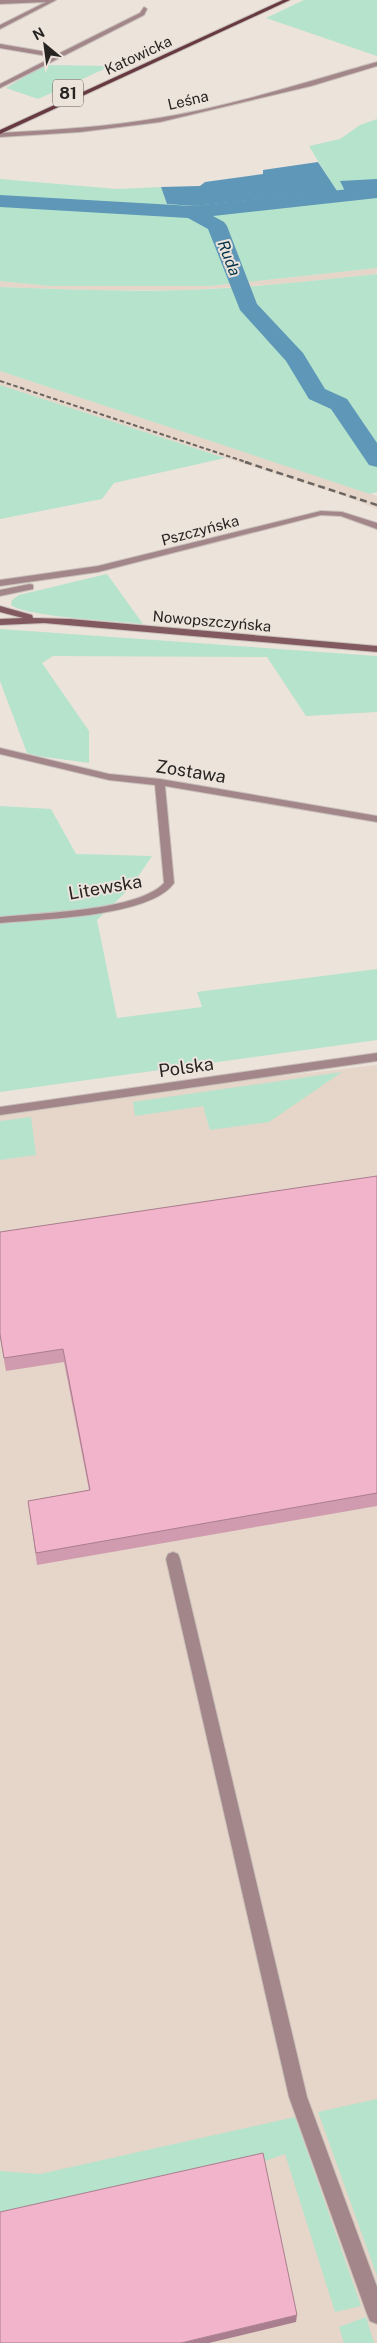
<svg xmlns="http://www.w3.org/2000/svg" width="377" height="2343" viewBox="0 0 377 2343" font-family="'Public Sans',sans-serif">
<style>
.built{fill:#e5d6c9}
.green{fill:#b5e3cc}
.water{fill:#5e97b8}
.lines{fill:none;stroke-linecap:round;stroke-linejoin:round}
.river{fill:#5e97b8;fill-rule:evenodd}
.street-casing{stroke:#c9c1ba;stroke-width:2}
.secondary-casing{stroke:#c9c1ba;stroke-width:2}
.primary-casing{stroke:#c9c1ba;stroke-width:2}
.street{fill:#a3868a;fill-rule:evenodd}
.secondary{fill:#81595f;fill-rule:evenodd}
.primary{fill:#673941;fill-rule:evenodd}
.rail-far1{stroke:#6a6561;stroke-width:2;stroke-dasharray:4.5 2.5;stroke-linecap:butt}
.rail{stroke:#6a6561;stroke-width:2.5;stroke-dasharray:7 4;stroke-linecap:butt}
.wall{fill:#d09baf}
.shaded-wall{fill:#a97e8e}
.building{fill:#f2b4cb;stroke:#a97e8e}
.labels{text-anchor:middle;dominant-baseline:central;stroke-width:4;stroke-linejoin:round;paint-order:stroke}
.far-street-label{font-size:15px;fill:#272421;stroke:#ece3db}
.shield{fill:#ece3db;stroke:#625d59;stroke-width:1}
.shield-label{font-size:16px;font-weight:bold;fill:#272421}
.far-water-label{font-size:16px;font-style:italic;fill:#003249;stroke:#ece3db}
.street-label{font-size:18px;fill:#272421;stroke:#ece3db}
</style>
<rect width="100%" height="100%" fill="#ece3db"/>
<!-- built -->
<path class="built" d="M377,268l-1,6 -94,10 -95,6h-97l-90,-3v-6l50,5h159z
M0,371l377,125v13l-30,-12 -347,-112z
M377,1065v1278h-377v-1234z"/>
<!-- green -->
<path class="green" d="M304,0h73v56l-111,-38z
M44,65l67,1 -73,33 -32,-11z
M377,119v149l-168,18h-159l-50,-5v-102l117,10 44,-2 6,17 27,2 142,-15 -27,-45 31,-7 20,-14z
M377,274v218l-7,2 -370,-123v-84c62,2 125,5 187,3 63,-2 127,-9 190,-16z
M0,385l225,73 -111,25 -12,16 -102,20z
M107,574l36,50c-25,-3 -117,-7 -132,-19l1,-5 7,-5z
M0,629l377,27v56l-71,4 -39,-59 -214,-1 -11,7 47,68v32l-51,-7 -11,-3 -27,-72z
M0,806l51,3 25,45 76,2 -21,31 -34,33 20,98 85,-11 -5,-15 180,-23v71l-377,52z
M342,1072l-73,50 -59,8 -7,-24 -68,10 -2,-14z
M31,1117l5,38 -36,5v-39z
M377,2099v177l-59,-164z
M295,2117l66,189 -26,6 -50,-158 -23,8 -262,59v-50l40,3z
M366,2317l8,26h-30l-5,-16z"/>
<!-- water -->
<path class="water" d="M318,162l19,29 -143,15 -27,-2 -6,-17 39,-1 5,-4 58,-8v-4z
M377,179v8l-32,4 -5,-10z"/>
<g class="lines">
<!-- river -->
<path class="river" d="M377,186v12l-164,18 11,6 3,4 30,78 46,49 22,36 22,10 30,44v24l-8,-2 -38,-56 -22,-10 -23,-38 -46,-51 -32,-81 -20,-11 -188,-11v-12l192,11z"/>
<!-- street casing -->
<g class="street-casing">
<path id="street" d="M0,0h56l-56,29v-4l46,-23 -46,2z
M144,7l3,2 -3,6 -144,73v-4l53,-27 -53,-9v-4l58,10 82,-41z
M377,62v4l-66,20 -151,36 -80,10 -80,5v-4c53,-3 107,-6 159,-15 74,-12 146,-36 218,-56z
M321,511l21,1 35,11v6l-36,-13 -20,-1 -223,57 -98,14v-6l98,-14z
M30,584l3,1v4l-33,7v-6z
M0,748l109,26 51,5 217,37v6l-212,-36 9,97c-23,34 -133,36 -174,40v-6c38,-4 139,-6 164,-34l-9,-98 -46,-5 -109,-26z
M377,1053v8l-377,54v-8z
M173,1552l5,2 2,5 127,538 70,190v37l-7,-3 -3,-7 -78,-217 -123,-538 2,-5z"/>
</g>
<!-- secondary casing -->
<g class="secondary-casing">
<path id="secondary" d="M0,606l32,9 1,3 37,1 307,27v6l-333,-29 -44,2v-6l23,-1 -23,-6z"/>
</g>
<!-- primary casing -->
<g class="primary-casing">
<path id="primary" d="M283,0h7l-290,134v-4z"/>
</g>
<!-- street -->
<use href="#street" class="street"/>
<!-- secondary -->
<use href="#secondary" class="secondary"/>
<!-- primary -->
<use href="#primary" class="primary"/>
<!-- rail-far1 -->
<path class="rail-far1" d="M0,381l249,82"/>
<!-- rail -->
<path class="rail" d="M245,462l132,43"/>
</g>
<!-- wall -->
<path class="wall" d="M377,1176v330l-340,59 -9,-64 61,-11 -25,-128 -58,9 -6,-34v-105z"/>
<!-- shaded-wall -->
<path class="shaded-wall" d="M297,2315l-1,7 -87,21h-28z"/>
<!-- building -->
<path class="building" d="M377,1176v317l-341,60 -8,-52 62,-11 -27,-141 -59,9 -4,-24v-102z
M263,2153l34,162 -116,28h-181v-131z"/>
<g class="labels">
<!-- far-street labels -->
<g class="far-street-label">
<text transform="translate(138 55) rotate(-25)">Katowicka</text>
<text transform="translate(188 100) rotate(-13)">Leśna</text>
<text transform="translate(200 530) rotate(-15)">Pszczyńska</text>
<text transform="translate(212 621) rotate(5)">Nowopszczyńska</text>
</g>
<!-- shield labels -->
<rect class="shield" x="53" y="79.5" width="30" height="27" rx="4"/>
<g class="shield-label">
<text x="68" y="93">81</text>
</g>
<!-- far-water labels -->
<g class="far-water-label">
<text transform="translate(229 258) rotate(69)">Ruda</text>
</g>
<!-- street labels -->
<g class="street-label">
<text transform="translate(191 771) rotate(9)">Zostawa</text>
<text transform="translate(105 887) rotate(-10)">Litewska</text>
<text transform="translate(186 1067) rotate(-8)">Polska</text>
</g>
</g>
<!-- north arrow -->
<g transform="translate(45 45) rotate(331)" stroke="#ece3db" stroke-width="4" paint-order="stroke">
<path d="M0-4L9 19L0 12L-9 19Z" fill="#272421"/>
<text y="-8" font-size="14" font-weight="bold" text-anchor="middle" fill="#272421">N</text>
</g>
</svg>
